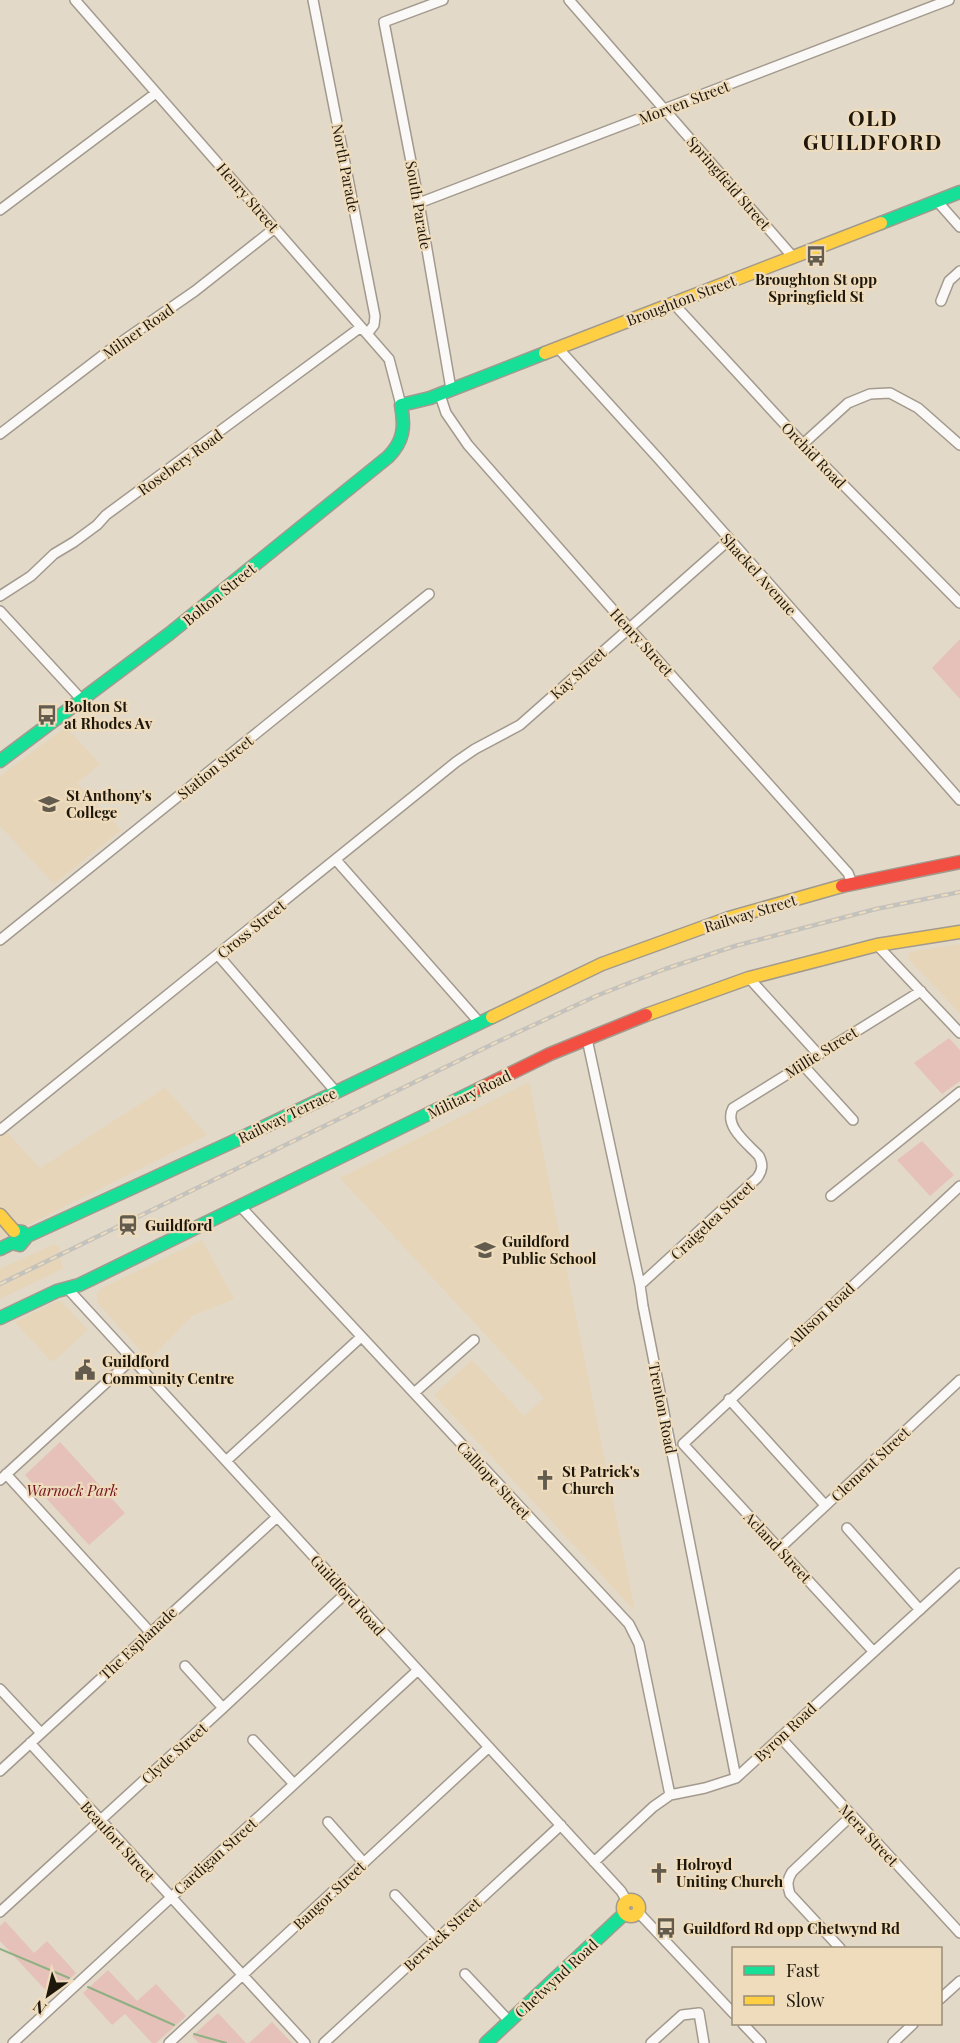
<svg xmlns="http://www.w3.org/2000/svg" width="960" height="2043" viewBox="0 0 960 2043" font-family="'Playfair Display',serif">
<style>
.built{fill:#e6d5b8}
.green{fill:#e5c1b9}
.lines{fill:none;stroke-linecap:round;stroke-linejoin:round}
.stream{stroke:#8fb083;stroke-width:2}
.street-casing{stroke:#a29a8e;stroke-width:12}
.fast-casing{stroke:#a29a8e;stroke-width:15}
.slow-casing{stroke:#a29a8e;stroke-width:15}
.jam-casing{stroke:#a29a8e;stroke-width:15}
.street{stroke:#fbf9f7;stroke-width:9}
.fast{stroke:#16e098;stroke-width:12}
.slow{stroke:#ffcf43;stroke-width:12}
.jam{stroke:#f24e42;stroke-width:12}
.rail-casing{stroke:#c4c2bd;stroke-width:4.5}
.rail{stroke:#efdcbc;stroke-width:2;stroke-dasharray:7;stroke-linecap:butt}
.labels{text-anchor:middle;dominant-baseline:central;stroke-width:4.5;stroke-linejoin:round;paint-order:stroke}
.street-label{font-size:15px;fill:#1e170c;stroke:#efdcbc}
.poi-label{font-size:15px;font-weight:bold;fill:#1e170c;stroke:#efdcbc;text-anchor:start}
.park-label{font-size:15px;font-style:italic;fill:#71111f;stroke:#efdcbc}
.district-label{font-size:21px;font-weight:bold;letter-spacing:1.5px;fill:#1e170c;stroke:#efdcbc}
</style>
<rect width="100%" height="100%" fill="#e3d9c8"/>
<!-- built -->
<path class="built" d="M66,727l34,37 -23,19 44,47 -67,54 -54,-58v-50z
M960,944v70l-52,-56 1,-6z
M529,1082l56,279 50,250 -201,-216 38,-35 52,56 20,-18 -204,-220z
M165,1088l42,47 -207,104v-114l40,43z
M202,1240l32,59 -42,17 -43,44 -52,-58v-9l3,-4z
M54,1244l6,4 1,14 3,6 -64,31v-30z
M60,1300l28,30 -34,31h-3l-36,-39z"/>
<!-- green -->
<path class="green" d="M960,639v60l-28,-31z
M949,1038l11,12v31l-18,13 -28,-31z
M922,1141l32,34 -24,21 -33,-36z
M60,1442l65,71 -36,32 -64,-70z
M5,1921l29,32 13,-12 29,32 -25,23 -51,-55v-15z
M108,1970l29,31 19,-17 30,32 -30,27h-4l-27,-29 -13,11 -29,-32z
M218,2013l28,30h-47l-7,-7z
M272,2022l20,21h-43z"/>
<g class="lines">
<!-- stream -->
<path class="stream" d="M0,1949l69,29
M88,1987l86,38
M194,2034l32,9"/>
<!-- street casing -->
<g class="street-casing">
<path id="street" d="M75,0l314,359 12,46
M313,0l62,316 -1,9 -7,9
M443,0l-59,22 35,181 32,186
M569,0l224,257
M937,201l23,26
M419,203l530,-203
M0,210l156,-117
M941,301l8,-20 11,-10
M673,303l130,141 157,159
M558,348l99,109 303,343
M440,395l6,18 22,32 161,183 219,245 4,10
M0,434l107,-82 88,-61 80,-63
M803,444l45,-41 22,-9 20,-1 28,15 42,37
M0,596l31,-20 23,-22 20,-12 23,-17 9,-10 255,-188
M0,611l82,89
M336,860l143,162
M0,940l429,-346
M877,945l83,88
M218,955l118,137
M749,978l69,76
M587,1039l53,246 3,21 93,472
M802,1064l51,56
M0,1130l456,-368 19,-13 45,-24 209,-185
M831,1196l129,-104
M240,1206l389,418 10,20 31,151
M640,1285l117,-107c6,-8 6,-14 2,-22 -11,-12 -36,-30 -26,-48l188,-117
M68,1289l519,565 34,37 6,10
M414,1393l60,-53
M729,1399l96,106
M683,1444l277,-258
M683,1444l190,207
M226,1461l135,-124
M6,1474l144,158
M0,1480l132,-121
M847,1528l73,82
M780,1548l180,-168
M185,1666l38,42
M0,1689l41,44
M780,1737l180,196
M253,1740l41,44
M30,1743l275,300
M0,1771l277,-254
M328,1822l36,41
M594,1862l59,-55 17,-12 35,-7 31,-10 224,-205
M395,1895l42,45
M0,1912l223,-204 123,-115
M638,1912l96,102
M840,1948l-50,-54c-3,-9 -3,-14 2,-22l59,-56
M465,1974l44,47
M940,1999l20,-18
M743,2024l18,19
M13,2043l405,-373
M169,2043l320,-296
M324,2043l237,-218
M651,2043l31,-28 17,-2 5,30
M893,2043l20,-19"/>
</g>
<!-- fast casing -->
<g class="fast-casing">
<path id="fast" d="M881,223l79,-31
M0,761l169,-127 219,-177c16,-16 17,-30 13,-52l29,-7 115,-45
M25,1237l218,-100 249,-120
M12,1243l8,2 5,-6 -3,-7 -8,-1
M0,1249l12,-6
M0,1318l57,-27 22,-6 400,-196
M486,2043l139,-130"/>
</g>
<!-- slow casing -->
<g class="slow-casing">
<path id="slow" d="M545,353l336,-130
M646,1015l103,-37 128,-33 83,-13
M492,1017l110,-53 127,-46 113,-32
M0,1215l14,16
M623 1908a8 8 0 1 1 16 0a8 8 0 1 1-16 0Z"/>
</g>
<!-- jam casing -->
<g class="jam-casing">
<path id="jam" d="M842,886l118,-24
M479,1089l71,-35 96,-39"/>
</g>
<!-- street -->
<use href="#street" class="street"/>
<!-- fast -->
<use href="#fast" class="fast"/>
<!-- slow -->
<use href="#slow" class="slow"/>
<!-- jam -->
<use href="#jam" class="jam"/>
<!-- rail casing -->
<g class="rail-casing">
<path id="rail" d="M0,1284l497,-242 99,-46 69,-27 70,-23 141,-37 84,-17"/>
</g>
<!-- rail -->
<use href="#rail" class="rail"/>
</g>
<!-- icons -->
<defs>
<g id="bus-bare" transform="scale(1.62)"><path d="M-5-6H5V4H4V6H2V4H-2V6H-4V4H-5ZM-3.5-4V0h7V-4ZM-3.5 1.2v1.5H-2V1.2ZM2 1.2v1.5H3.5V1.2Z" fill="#635b4e" stroke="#efdcbc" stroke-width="2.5" paint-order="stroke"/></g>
<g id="school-bare" transform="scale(1.62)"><path d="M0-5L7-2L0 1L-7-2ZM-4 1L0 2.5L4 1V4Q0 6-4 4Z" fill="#635b4e" stroke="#efdcbc" stroke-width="2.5" paint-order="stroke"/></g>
<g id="station-bare" transform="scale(1.62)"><path d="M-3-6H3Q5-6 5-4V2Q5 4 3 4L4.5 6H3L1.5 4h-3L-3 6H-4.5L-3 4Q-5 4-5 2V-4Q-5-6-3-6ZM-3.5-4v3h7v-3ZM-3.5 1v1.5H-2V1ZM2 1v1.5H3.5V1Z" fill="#635b4e" stroke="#efdcbc" stroke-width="2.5" paint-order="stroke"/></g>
<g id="civic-bare" transform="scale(1.62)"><path d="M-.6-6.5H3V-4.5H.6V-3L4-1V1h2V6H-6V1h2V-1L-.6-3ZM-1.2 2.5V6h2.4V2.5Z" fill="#635b4e" stroke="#efdcbc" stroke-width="2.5" paint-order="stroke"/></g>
<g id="church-bare" transform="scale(1.62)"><path d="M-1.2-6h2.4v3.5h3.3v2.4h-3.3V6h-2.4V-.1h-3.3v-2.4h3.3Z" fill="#635b4e" stroke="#efdcbc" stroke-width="2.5" paint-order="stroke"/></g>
</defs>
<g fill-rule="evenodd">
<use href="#bus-bare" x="816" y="256"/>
<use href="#bus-bare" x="47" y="715"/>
<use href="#school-bare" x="49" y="804"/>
<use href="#station-bare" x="128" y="1225"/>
<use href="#school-bare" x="485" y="1250"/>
<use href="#civic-bare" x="85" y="1370"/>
<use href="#church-bare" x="545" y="1480"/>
<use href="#church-bare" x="659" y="1873"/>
<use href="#bus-bare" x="666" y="1928"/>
</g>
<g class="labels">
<!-- street labels -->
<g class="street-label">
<text transform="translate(684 102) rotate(-21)">Morven Street</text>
<text transform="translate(346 168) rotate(79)">North Parade</text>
<text transform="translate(729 183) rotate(49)">Springfield Street</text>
<text transform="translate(248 197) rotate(49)">Henry Street</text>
<text transform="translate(419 205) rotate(80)">South Parade</text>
<text transform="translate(681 300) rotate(-21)">Broughton Street</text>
<text transform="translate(138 331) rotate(-35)">Milner Road</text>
<text transform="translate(814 455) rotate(46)">Orchid Road</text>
<text transform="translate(180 462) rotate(-36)">Rosebery Road</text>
<text transform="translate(759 574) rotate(48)">Shackel Avenue</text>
<text transform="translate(219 594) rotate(-39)">Bolton Street</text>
<text transform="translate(642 642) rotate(48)">Henry Street</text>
<text transform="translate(578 673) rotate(-42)">Kay Street</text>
<text transform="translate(215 767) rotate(-39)">Station Street</text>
<text transform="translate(750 913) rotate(-17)">Railway Street</text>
<text transform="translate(251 929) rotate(-39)">Cross Street</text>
<text transform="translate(821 1052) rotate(-32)">Millie Street</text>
<text transform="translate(469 1094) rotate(-26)">Military Road</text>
<text transform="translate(287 1115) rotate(-26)">Railway Terrace</text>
<text transform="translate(712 1220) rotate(-43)">Craigelea Street</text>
<text transform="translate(821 1314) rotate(-43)">Allison Road</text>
<text transform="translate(663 1408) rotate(79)">Trenton Road</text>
<text transform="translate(870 1464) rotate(-43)">Clement Street</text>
<text transform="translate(494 1480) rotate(47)">Calliope Street</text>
<text transform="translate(778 1547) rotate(47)">Acland Street</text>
<text transform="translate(348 1595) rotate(48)">Guildford Road</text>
<text transform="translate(138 1643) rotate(-43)">The Esplanade</text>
<text transform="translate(785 1732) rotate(-43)">Byron Road</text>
<text transform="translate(174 1753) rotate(-42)">Clyde Street</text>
<text transform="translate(869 1835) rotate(47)">Mera Street</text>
<text transform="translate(118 1841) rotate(48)">Beaufort Street</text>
<text transform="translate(215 1856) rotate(-42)">Cardigan Street</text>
<text transform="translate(329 1895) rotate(-43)">Bangor Street</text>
<text transform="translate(442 1934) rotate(-43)">Berwick Street</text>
<text transform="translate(556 1978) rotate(-43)">Chetwynd Road</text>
</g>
<!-- poi labels -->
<g class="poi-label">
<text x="816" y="279" text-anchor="middle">Broughton St opp<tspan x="816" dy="17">Springfield St</tspan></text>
<text x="64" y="706">Bolton St<tspan x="64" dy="17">at Rhodes Av</tspan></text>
<text x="66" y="795">St Anthony's<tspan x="66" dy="17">College</tspan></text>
<text x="145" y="1225">Guildford</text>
<text x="502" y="1241">Guildford<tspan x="502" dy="17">Public School</tspan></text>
<text x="102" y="1361">Guildford<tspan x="102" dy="17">Community Centre</tspan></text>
<text x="562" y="1471">St Patrick's<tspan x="562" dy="17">Church</tspan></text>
<text x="676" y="1864">Holroyd<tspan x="676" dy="17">Uniting Church</tspan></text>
<text x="683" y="1928">Guildford Rd opp Chetwynd Rd</text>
</g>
<!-- park labels -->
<g class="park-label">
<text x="72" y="1490">Warnock Park</text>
</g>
<!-- district labels -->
<g class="district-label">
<text x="873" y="117">OLD<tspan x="873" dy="24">GUILDFORD</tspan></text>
</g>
</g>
<!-- legend -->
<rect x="732" y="1947" width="210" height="78" fill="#efdcbc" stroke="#9b8d76" stroke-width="1.5"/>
<rect x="744" y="1966" width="30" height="9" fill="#16e098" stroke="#9b8d76" stroke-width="1.5"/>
<text x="786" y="1977" font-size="18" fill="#1e170c">Fast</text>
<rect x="744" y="1996" width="30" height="9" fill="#ffcf43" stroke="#9b8d76" stroke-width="1.5"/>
<text x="786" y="2007" font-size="18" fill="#1e170c">Slow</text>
<!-- north arrow -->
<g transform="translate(48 1995) rotate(214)" stroke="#efdcbc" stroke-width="4.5" paint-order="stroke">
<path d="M0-4.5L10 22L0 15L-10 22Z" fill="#1e170c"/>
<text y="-9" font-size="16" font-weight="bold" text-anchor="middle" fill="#1e170c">N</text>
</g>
</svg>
